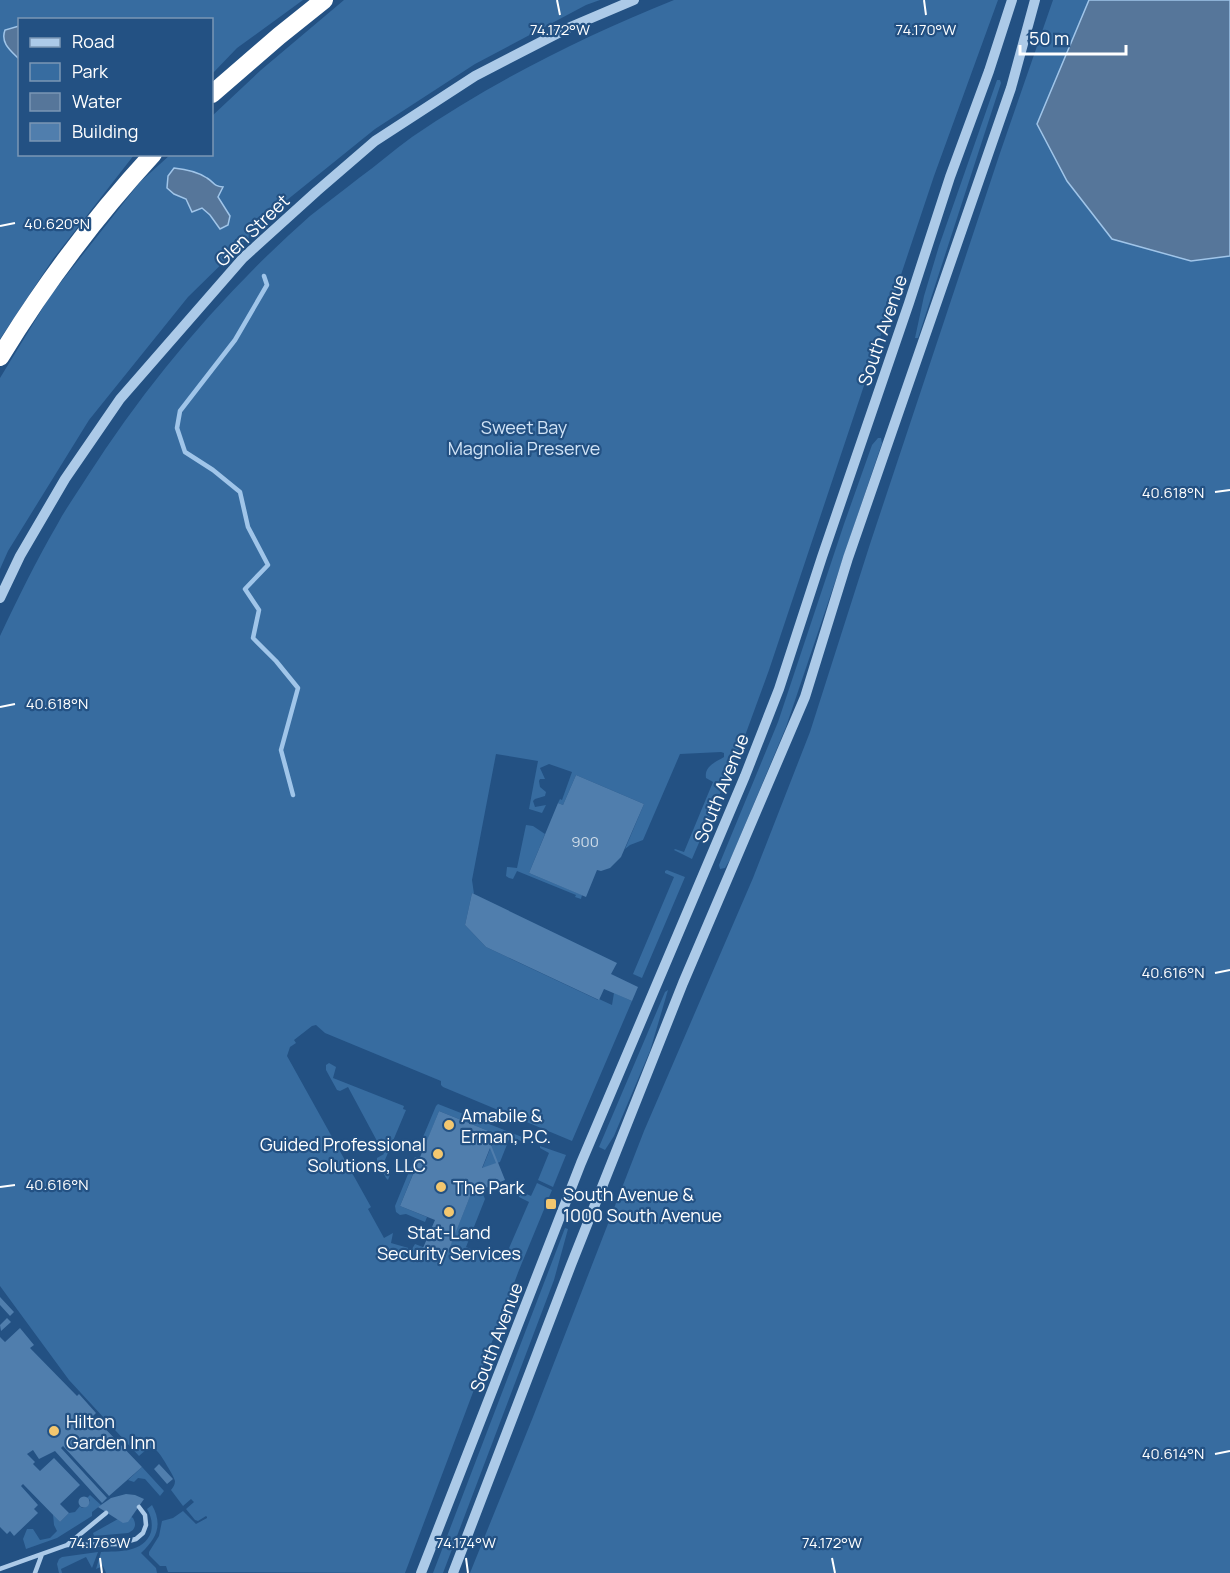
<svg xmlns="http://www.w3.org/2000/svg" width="1230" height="1573" viewBox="0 0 1230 1573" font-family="Manrope,sans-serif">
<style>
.green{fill:#376ca0}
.water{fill:#56769a;stroke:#a0c5e9;stroke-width:1.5}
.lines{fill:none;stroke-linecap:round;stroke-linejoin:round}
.stream{stroke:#a0c5e9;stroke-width:4.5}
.building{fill:#507ead;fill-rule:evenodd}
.service{stroke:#accae8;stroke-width:4.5}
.tertiary{stroke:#accae8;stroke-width:10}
.motorway{stroke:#fff;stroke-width:18}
.ticks{fill:none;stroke:#fff;stroke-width:2}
.poi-dot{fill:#f3c76f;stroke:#235183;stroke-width:2}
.labels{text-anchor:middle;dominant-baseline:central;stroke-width:4.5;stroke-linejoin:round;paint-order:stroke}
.number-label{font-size:15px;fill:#d3dfea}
.street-label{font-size:18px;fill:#fff;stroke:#235183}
.park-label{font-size:18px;fill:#d0e3f6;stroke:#235183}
.poi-label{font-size:18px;fill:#fff;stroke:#235183;text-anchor:start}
.ticks-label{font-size:15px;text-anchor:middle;fill:#fff;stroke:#235183;stroke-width:4.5;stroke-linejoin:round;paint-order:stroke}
</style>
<rect width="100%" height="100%" fill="#235183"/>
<!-- green -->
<path class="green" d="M0,0h303l-66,48 -25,26v-54h-192v134l114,1 -81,104 -53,80z
M344,0h256l-14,5 -111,59 -100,65 -88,71 -99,97 -99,123 -81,131 -8,18v-191l50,-82 90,-114 30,-27 42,-1v-38l49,-46z
M674,0h324l-64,176 -165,494 -23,63 -54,126 -18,-9 1,-1 9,3 29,-70 -7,-4c-2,-12 10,-16 18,-21v-4l-3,-1 -41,2 -37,86 -13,5 -5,4 19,-45 -68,-29 -13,30 -5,-2 2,-4 2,1 10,-28 -23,-8 -9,4 5,11h-5l-1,2 1,6 6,5 -1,4 -10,3 -2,2 2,6 11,-2 -4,8 -13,-4 9,-48 -42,-7 -24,126 2,14 -2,-1 -7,32 21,22 108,51 4,2 1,-1 13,6 2,-12 18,8 -60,140 -129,-54 -2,-2v-4l-116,-48 -9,-8 -4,1 -18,14 2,3 -6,4 -3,9 84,151 -3,2 16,29 9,-5 -2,10 21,6 3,-5 31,12 25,-62 10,-4 4,9 -19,48 37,15 26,-60 -10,-5v-3l3,-2 9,4 6,-13 15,7 -33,80 -114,303 -237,-1 -2,-6h-6l-11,-11v-3l10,-16 3,-15 11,-3 10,-7 13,13 11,-6v-1l-1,-1 -8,5 -3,-1 -9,-11 8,-7 -3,-3 -8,7 -12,-16c2,-3 4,-5 4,-9 0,-3 -15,-28 -18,-30 -3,-3 -5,-2 -9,-3l-9,8 -70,-76 -69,-94v-650c18,-38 36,-75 57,-111 9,-17 20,-32 30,-48 62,-97 137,-185 223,-261 16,-13 33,-25 49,-38 18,-13 35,-28 53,-41 82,-56 170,-100 262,-137z
M1053,0h177v1573h-760l63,-156 111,-286 109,-253 57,-146 60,-188 130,-391z
M997,80h3l1,3 -83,255h-3l9,-42 15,-50z
M878,438h3l1,5 -96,284 -55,131 -6,10 -5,1 -1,-4 59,-143 66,-198 28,-79z
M526,825l7,1 12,8 -16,39 53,22 -1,4 -6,-2 1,-2 -59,-24 -4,8 -4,-1 -3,-2 1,-9 10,1z
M667,870l18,7 -43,101 -9,-4 41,-97 -9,-4v-2z
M668,990l-18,61 -31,73 -5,12 -9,14 -6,-3 66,-155z
M329,1063l7,4 -3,11 71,28 -1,3 3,1 -24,57 9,5 -3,8 -2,-2 -9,-18v-2l7,-4 -36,-67 -8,4 -3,-1 -11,-20v-5z
M438,1104l84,33 1,3 -2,1 -11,-4 -10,25 -18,7 14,-35 -57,-23 -16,40 -5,-2 18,-43z
M540,1146l26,9 -13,32 -15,-7 11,-27 -9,-5z
M415,1157l4,2 -19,47 27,11 -2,5 -19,-8 -6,1 -4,-3 -1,-6z
M565,1228l3,1 -14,51 -111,293h-10z
M142,1467l22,24 -4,5 -15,-17 -7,-1 -4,4 -6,-2z
M90,1495l11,10 -9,7v4l-35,22 -31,11 -3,-10 4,-10h6l7,11 10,-2 7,-7 -3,-6 -1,-11 7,8 9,-9 6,-1 5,-6 2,2 4,-1 3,-3 1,-4 -3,-2z
M152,1505c11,20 5,33 -11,48l15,15 1,5h-51l-3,-7 -7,3 5,-17c18,-1 43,1 50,-20 2,-9 0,-16 -4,-23z
M130,1516l3,2c4,7 2,12 -5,15l-34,3 -1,-3 25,-14z
M98,1552l-6,16 -6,-11 -25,12 1,4h-3l-2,-9 2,-5 3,-2z"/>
<!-- water -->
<path class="water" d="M1089,0h141v256l-39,5 -79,-22 -45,-58 -30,-57z
M19,26h1l-1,33c-8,-8 -19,-16 -14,-29z
M174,168c10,1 24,4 33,10 8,5 6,8 16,9l-5,10 12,19 -2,9 -8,4 -10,-14 -8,-7 -10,4 -6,-13 -12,-5 -7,-6 1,-12z"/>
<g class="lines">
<!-- stream -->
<path class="stream" d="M264,276l3,9 -32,55 -55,71 -3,17 8,24 28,18 27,22 8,35 20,38 -23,24 14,21 -6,28 23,23 22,27 -17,62 12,45"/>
</g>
<!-- building -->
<path class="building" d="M576,775l68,29 -23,53 -11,11 -9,3 -4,-1 -11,27 -57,-24 29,-70 5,2z
M472,893l145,70 -6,11 27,13 -6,14 -28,-12 -5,11 -113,-53 -21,-22z
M439,1111l57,23 -5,11 14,35 -34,14 -25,63 -23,-9 12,-28 -35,-14zM490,1148l6,15 -14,5z
M0,1297l14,15 -4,4 -10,-11z
M7,1318l4,4 -10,9 -1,-6z
M20,1328l14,17 -4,3 47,48 2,-2 17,19 -3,3 49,51 -33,29 -46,-50 -2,2 46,50 -5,5 -47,-52 -16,8 -6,-9 -6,4 8,8 -2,2 7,7 14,-13 26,27 -20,19 9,9 -9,9 -37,-38 -2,2 17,19 -4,4 4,4 -24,23 -4,-5 -3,3 -7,-7v-190l5,5z
M159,1464l14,15 -6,5 -13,-15z
M126,1494l9,1 9,4 -16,23 -5,1 -25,-16 13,-9z
M78.5 1502a5.5 5.5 0 1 1 11 0a5.5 5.5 0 1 1-11 0Z"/>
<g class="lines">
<!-- service -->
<path class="service" d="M67,1545l39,-32
M0,1569l67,-24 51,-1 18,-5 7,-6 3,-8 -1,-10 -6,-8
M35,1573l7,-19"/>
<!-- tertiary -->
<path class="tertiary" d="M0,598l20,-42 45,-77 55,-80 123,-141 74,-67 58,-50 100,-65 93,-48 66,-28
M421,1573l160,-410 164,-387 34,-87 43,-132 87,-254 41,-126 39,-106 23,-71
M453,1573l118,-308 112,-282 122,-286 43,-139 163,-470 24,-88"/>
<!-- motorway -->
<path class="motorway" d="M212,94l67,-58 45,-36
M0,357c44,-72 95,-140 153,-203"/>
</g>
<!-- ticks -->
<path class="ticks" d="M557,0l3,15M924,0l2,15M0,226l15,-3M1215,492l15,-2M0,707l15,-3M1215,973l15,-3M0,1187l15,-2M1215,1454l15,-3M100,1558l2,15M466,1558l2,15M832,1558l3,15"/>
<!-- markers -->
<g class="poi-dot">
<circle cx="449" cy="1125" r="6"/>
<circle cx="438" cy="1154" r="6"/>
<circle cx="441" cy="1187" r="6"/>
<rect x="545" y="1198" width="12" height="12" rx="3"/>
<circle cx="449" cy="1212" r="6"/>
<circle cx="54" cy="1431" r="6"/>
</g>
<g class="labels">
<!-- number labels -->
<g class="number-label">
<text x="585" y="841">900</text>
</g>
<!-- street labels -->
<g class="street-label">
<text transform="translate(252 230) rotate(-44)">Glen Street</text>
<text transform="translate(882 330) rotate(-71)">South Avenue</text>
<text transform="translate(721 788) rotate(-68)">South Avenue</text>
<text transform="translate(496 1337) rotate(-69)">South Avenue</text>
</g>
<!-- park labels -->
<g class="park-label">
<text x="524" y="427">Sweet Bay<tspan x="524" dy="21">Magnolia Preserve</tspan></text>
</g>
<!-- poi labels -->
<g class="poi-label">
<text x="461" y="1115">Amabile &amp;<tspan x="461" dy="21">Erman, P.C.</tspan></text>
<text x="426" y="1144" text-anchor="end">Guided Professional<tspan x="426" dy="21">Solutions, LLC</tspan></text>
<text x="453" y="1187">The Park</text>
<text x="563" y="1194">South Avenue &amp;<tspan x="563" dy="21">1000 South Avenue</tspan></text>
<text x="449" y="1232" text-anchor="middle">Stat-Land<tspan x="449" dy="21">Security Services</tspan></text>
<text x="66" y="1421">Hilton<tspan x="66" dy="21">Garden Inn</tspan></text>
</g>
</g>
<g class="ticks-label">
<text x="560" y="35">74.172°W</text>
<text x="926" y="35">74.170°W</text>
<text x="57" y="229">40.620°N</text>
<text x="1173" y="498">40.618°N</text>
<text x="57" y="709">40.618°N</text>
<text x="1173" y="978">40.616°N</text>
<text x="57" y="1190">40.616°N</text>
<text x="1173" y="1459">40.614°N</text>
<text x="100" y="1548">74.176°W</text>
<text x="466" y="1548">74.174°W</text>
<text x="832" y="1548">74.172°W</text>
</g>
<!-- legend -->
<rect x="18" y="18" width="195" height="138" fill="#235183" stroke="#7b97b5" stroke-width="1.5"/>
<rect x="30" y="38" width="30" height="9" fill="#accae8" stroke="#7b97b5" stroke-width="1.5"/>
<text x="72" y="48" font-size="18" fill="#ffffff">Road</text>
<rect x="30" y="63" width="30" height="18" fill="#376ca0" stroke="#7b97b5" stroke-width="1.5"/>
<text x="72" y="78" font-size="18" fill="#ffffff">Park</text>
<rect x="30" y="93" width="30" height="18" fill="#56769a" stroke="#7b97b5" stroke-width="1.5"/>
<text x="72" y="108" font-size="18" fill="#ffffff">Water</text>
<rect x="30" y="123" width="30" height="18" fill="#507ead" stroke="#7b97b5" stroke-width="1.5"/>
<text x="72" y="138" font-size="18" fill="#ffffff">Building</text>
<!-- scale -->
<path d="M1020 45v9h106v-9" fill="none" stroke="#ffffff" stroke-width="3"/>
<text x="1029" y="45" font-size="18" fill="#ffffff" stroke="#235183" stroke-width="4.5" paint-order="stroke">50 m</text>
</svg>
